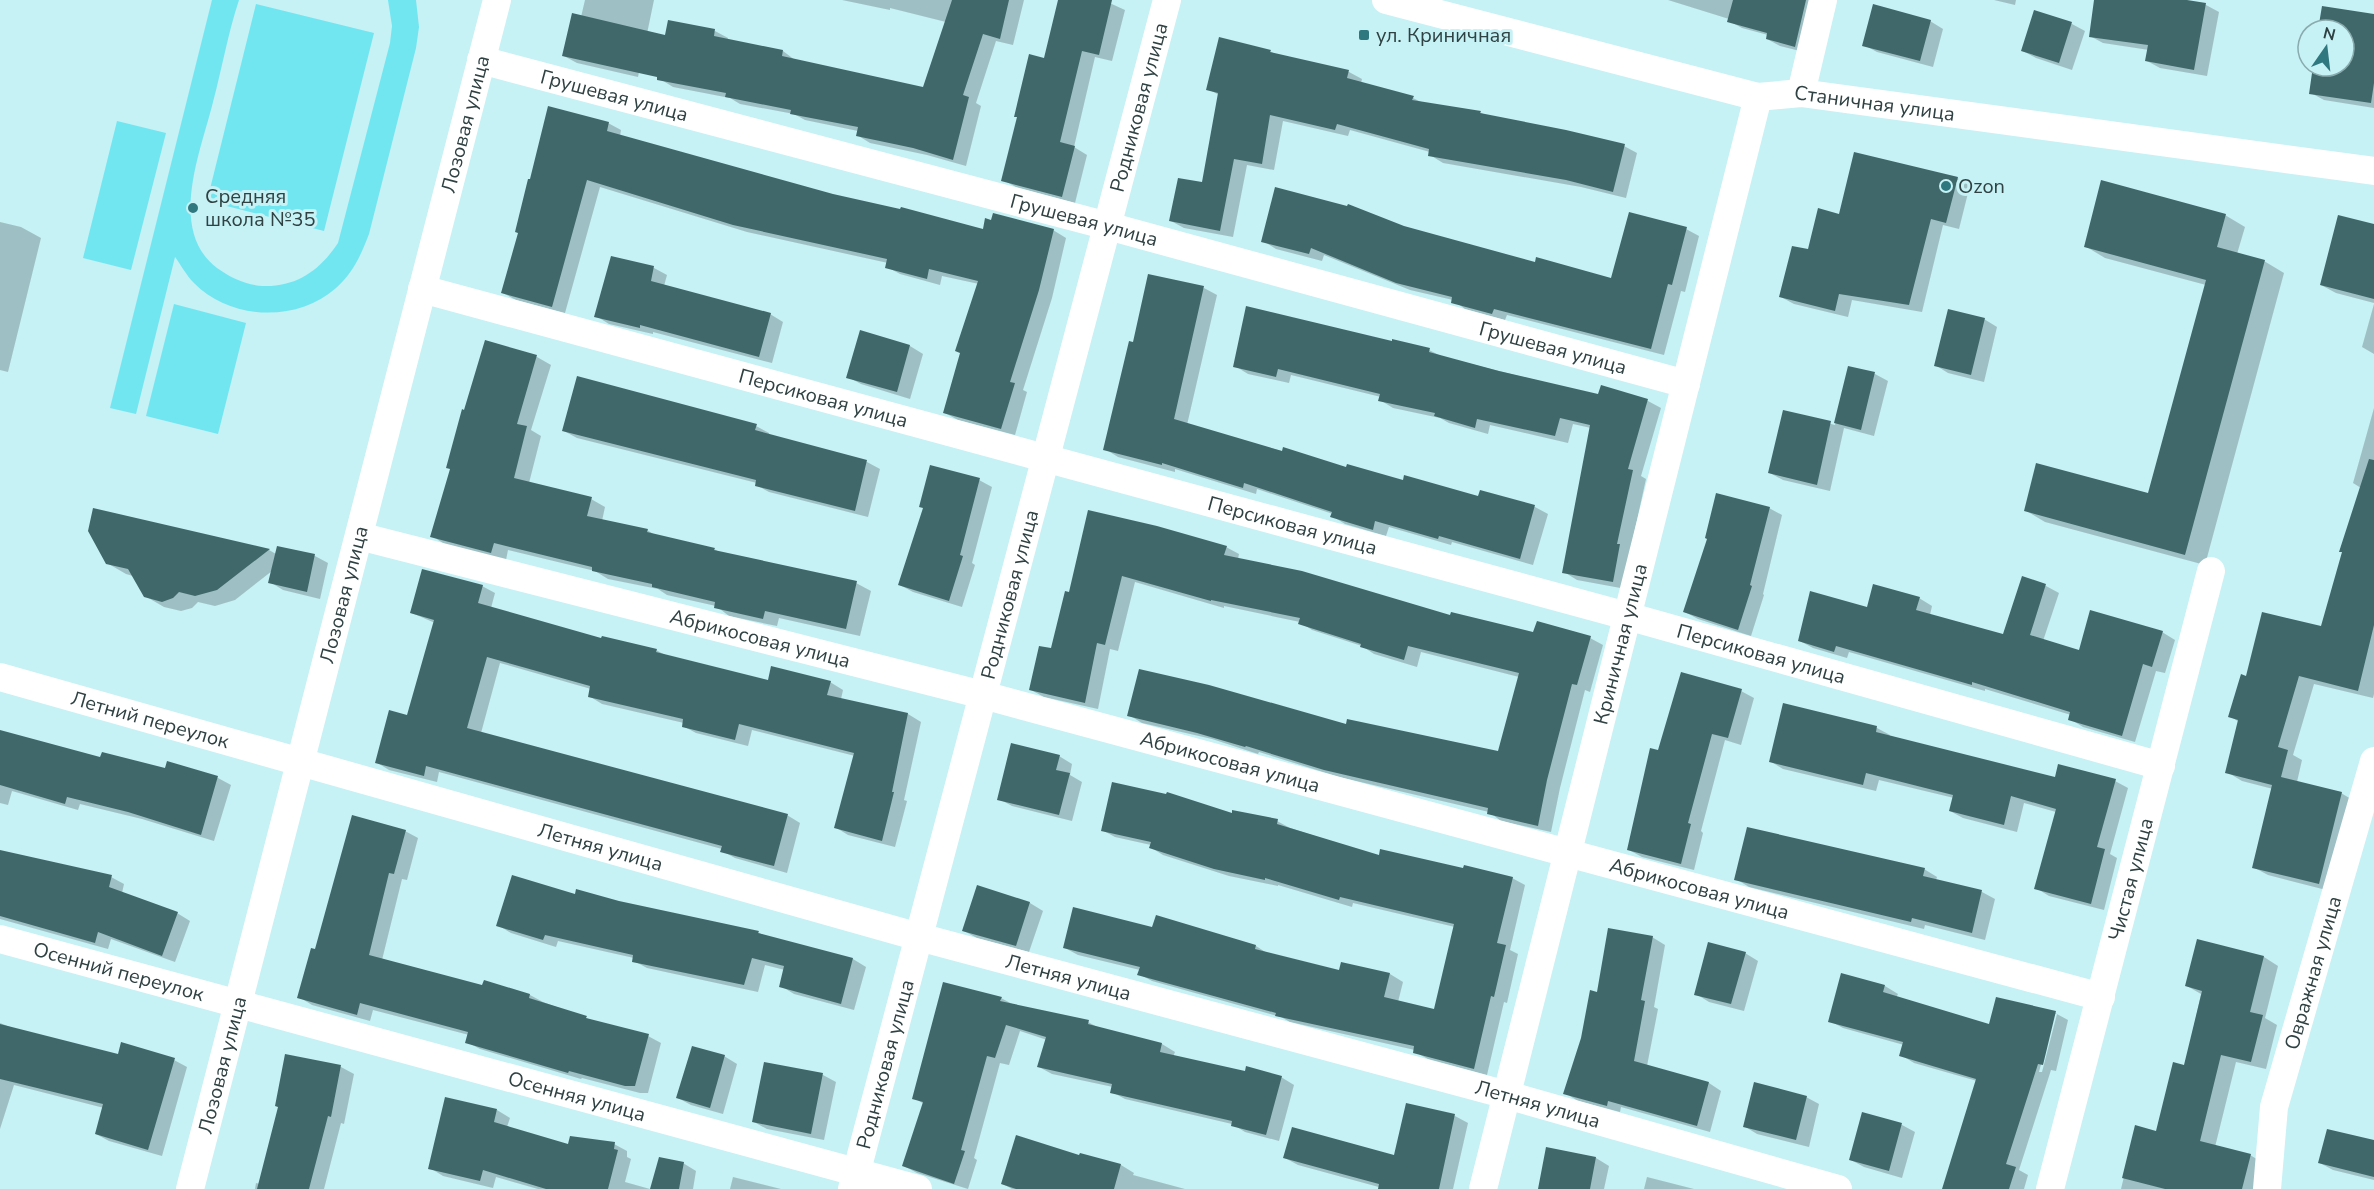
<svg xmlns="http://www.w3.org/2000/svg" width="2374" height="1189" viewBox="0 0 2374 1189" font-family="'Nunito Sans',sans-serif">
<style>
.green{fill:#71e6f1}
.shadow{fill:#0003;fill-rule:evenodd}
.building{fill:#40686b}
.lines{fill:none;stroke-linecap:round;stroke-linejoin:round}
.minor{stroke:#fff;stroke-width:28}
.poi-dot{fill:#2f787f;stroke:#c6f1f5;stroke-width:2}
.labels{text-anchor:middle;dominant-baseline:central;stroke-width:6;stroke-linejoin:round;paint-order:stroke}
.poi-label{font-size:20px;fill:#2f4142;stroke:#c6f1f5;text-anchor:start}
.street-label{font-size:20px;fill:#2f4142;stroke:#c6f1f5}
</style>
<rect width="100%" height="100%" fill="#c6f1f5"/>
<!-- green -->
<path class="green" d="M212,0h27c-11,33 -17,68 -26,102 -12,49 -46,128 4,166 14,10 29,17 46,18 34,1 57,-16 75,-43l52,-200 2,-17 -4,-26h28l3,27 -3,21 -47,186c-8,21 -16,39 -33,54 -39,35 -106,32 -142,-5 -8,-8 -13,-18 -19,-26l-39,157 -26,-6z
M256,4l118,29 -50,198 -117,-30z
M117,121l49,12 -35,137 -48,-12z
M174,304l72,19 -28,111 -72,-18z"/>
<!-- shadow -->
<path class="shadow" d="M585,0h69l-16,77 -61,-14 -13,-7 17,-39z
M842,0h182l-11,45 -17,-4 -20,62 5,3 -15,60 -39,-11 -57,-12 -13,-8 1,-4 -53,-11 -11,-6 -54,-10 -10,-6 -57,-11 -13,-8 55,-48 13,7 -1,3 56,10 12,9 129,29 22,-67 -56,-14v2z
M1060,0h43l22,10 -13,51 -17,-4 -21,90 13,8 -12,48 -59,-16 -13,-7 43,-121z
M1668,0h141l-1,53 -28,-7 -13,-7 1,-4 -26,-7 -13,-7v-2z
M1994,0h22l-1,5z
M2095,0h85l26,5 13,7 -12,64 -47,-8 -13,-7 2,-11 -46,-7 -13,-7z
M2035,12l37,12 13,7 -13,39 -36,-12 -13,-7z
M2374,15v93l-50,-8 -13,-7 4,-27h29v-36h-24z
M1930,21l13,8 -10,38 -56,-15 -13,-7z
M1270,51l8,5 71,16 13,7 -1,4 52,15 10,5 57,9 6,4 138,30 13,7 -11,45 -45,-11 -138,-24 -13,-8v-3l-80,-22 -2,6 -65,-15 -9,49 -27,-5 -14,72 -49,-9 -13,-7 32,-37 16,-89 -11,-6z
M608,123l13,7 -1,6 213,60 151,34h69l13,8 -14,60 -29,92 4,2 -12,43 -57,-15 -13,-7 34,-129 -37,-8 -2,9 -40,-11 -13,-7 1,-4 -141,-31 -147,-45 -35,126 -49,-13 -13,-7z
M1957,178l13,7 -11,44 -16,-4 -21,87 -70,-12 -4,17 -54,-13 -13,-7 28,-46 31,-36z
M2225,215l20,12 -8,27 27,7 20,12 -79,292 -160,-43 -20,-12 124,-15 57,-210 -101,-27 -20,-12z
M0,222l21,5 20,11 -33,134 -8,-2z
M2374,226v77l-38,-10 -15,-8z
M1403,228l133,36 76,15 74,-50 13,7 -14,56 -4,-1 -17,64 -157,-40 -2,5 -40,-11 -12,-9 -43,-10 -86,-35 -2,6 -46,-12 -13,-8z
M612,258l42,10 13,7 -3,11 106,28 13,8 -11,41 -119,-31v2l-44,-10 -13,-8z
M1204,288l13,7 -30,130 160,44 132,29 2,-7 54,16 13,7 -15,51 -81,-23 -1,3 -62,-18 -3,9 -41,-12 -13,-8 1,-2 -76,-25 -1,5 -81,-25v3l-57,-15 -13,-8 30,-105z
M2374,304v50l-12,-7z
M1984,319l13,8 -13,55 -36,-9 -13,-8z
M861,332l49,14 13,8 -13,45 -49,-15 -13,-7z
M486,341l51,16 14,8 -20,65 10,6 -12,47 62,16 14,8 -3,14 45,9 8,5 59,14 7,4 135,30 15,8 -11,45 -81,-18 -2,8 -48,-10 -13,-10 -49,-11 -9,-6 -50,-10 -13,-8 -87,-21 -2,10 -60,-15 -14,-9 20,-67 13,-57z
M1429,350l14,7 156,39 3,-9 46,14 13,7 -20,68 5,3 -16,73 -4,37 -49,-9 -13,-8 27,-144 -18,-4 -5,19 -78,-18 -2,9 -39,-11 -9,-5 -47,-10 -13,-8 1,-3 -90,-22 -2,8 -41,-9 -13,-8z
M1849,367l26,7 13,7 -14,55 -30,-8 -14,63 -47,-11 -13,-7 14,-61 51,13z
M2374,408v286l-1,4 -59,-14 -21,71 9,5 -5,22 44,11 15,9 -22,90 -66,-17 -15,-8 20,-78 -31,-8 -15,-9 12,-50 -9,-6 17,-38 75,-50 39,-140 -8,-5z
M756,426l13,7v2l98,27 13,7 -12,48 -99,-25 -13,-7 1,-2 -180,-45 -13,-7z
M979,480l13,7 -20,76 3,2 -13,42 -49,-15 -13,-7z
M1769,508l13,7 -19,79 1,1 -13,41 -53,-17 -13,-7z
M94,510l175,40 7,4 2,-7 37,9 13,7 -8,36 -37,-9 -13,-8 2,-11 -37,29 -20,6 -17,-4 -6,6 -11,3 -17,-4 -19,-11 -12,-20 -7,-2 -19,-11z
M1089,512l137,35 13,7 -1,5 213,58 83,17 56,4 13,7 -13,47 -5,-2 -25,98 -9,44 -50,-11 -12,-9 -150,-35 -80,-25 -1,2 -46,-15 -70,-16 -13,-8 218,11 152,26 20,-75 -98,-25 -4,15 -43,-13 -12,-8 -50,-16 -12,-8 -76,-16v2l-89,-26 -17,69 -8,-2 -12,60 -54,-12 -13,-7 21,-40 18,-57z
M2023,578l23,8 13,7 -16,48 37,11 82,-20 13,8 -10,33 -9,-2 -21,71 -52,-15 -13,-8 1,-4 -86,-26v2l-136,-39 -2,6 -34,-10 -13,-7 68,-32 51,-11 13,8 -2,9 74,20z
M482,586l13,7 -4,15 111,32 54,10 11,6 102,26h61l13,8 -2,9 67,15 13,8 -17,78 3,1 -12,46 -47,-12 -13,-8 20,-71 -103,-26 -4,16 -52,-13 -13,-7 1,-3 -82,-19 -13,-8 2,-7 -91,-26 -19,70 306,82 13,8 -13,50 -52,-15 -13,-7v-2l-283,-77 -2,10 -48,-12 -13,-8 32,-45 27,-94 -23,-10z
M1741,691l13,7 -13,47 -16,-5 -24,91 2,2 -9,37 -52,-13 -13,-7 30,-98z
M1784,705l93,23 13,7 -1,2 167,41 59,3 13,7 -18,66 7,4 -13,52 -55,-14 -13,-8 20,-76 -32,-9 -7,29 -54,-14 -13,-7 4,-13 -75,-18 -3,11 -93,-22 -13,-8z
M0,731l101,28 65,11 2,-7 50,15 13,7 -17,56 -72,-22 -62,-15 -2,6 -66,-19 -4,14 -8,-2z
M1059,756l13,8 -2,11 12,7 -10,39 -60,-15 -13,-7z
M1233,815l44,6 13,7 90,29 132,21 13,7 -15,65 8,4 -11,49 -3,-1 -17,73 -59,-16 -13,-7v-2l-125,-28 -9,-5 -129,-36 -13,-7 1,-4 -62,-15 -13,-7 88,-20 4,-11 99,29 14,9 70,17 50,2 13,8 -5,20 37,9 20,-84 -102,-24 -1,4 -74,-22v1l-49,-10 -66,-21 -13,-8 1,-2 -36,-8 -13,-7z
M405,831l13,7 -11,42 -5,-1 -20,81 101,27 2,-5 45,13 13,7 51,19 54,15 13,7 -13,50h-8l-58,-15 -1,1 -101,-30 -13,-7 2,-7 -96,-25 -3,11 -58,-16 -13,-8 17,-46z
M0,851l111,26 13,7 -2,9 55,20 13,8 -15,41 -64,-23 -3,10 -108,-30z
M1924,869l13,8 -1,3 46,12 13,7 -10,41 -60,-15 -1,4 -175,-42 -13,-8z
M978,887l52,16 13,8 -14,41 -52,-14 -13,-7z
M576,896l182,36 6,4 89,23 13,8 -12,43 -60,-16 -13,-8 4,-16 -20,-5 -7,27 -111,-24 -13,-7v-3l-76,-17 -2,6 -45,-14 -13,-8z
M1652,937l13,8 -11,62 4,2 -11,57 62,17 12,8 -11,41 -89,-25 -1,5 -42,-11 -13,-8 33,-100z
M2198,941l66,16 14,9 -13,52 12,7 -11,44 -30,-7 -21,85 35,8 15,9 -6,25h-138l15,-62 21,5 28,-65 16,-73 -14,-8z
M1745,953l13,8 -14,50 -35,-9 -13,-8z
M1885,986l13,8 -2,4 94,28 65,-13 13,7 -12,51 -5,-1 -32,100 9,5 -4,14h-81l34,-108 -63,-18 -13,-8 3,-10 -61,-17 -13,-7zM2054,1014h3l-15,58h-3z
M1001,998l13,7 74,17 13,7 61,15 13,8 -2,5 73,16 35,4 13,8 -15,56 -34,-9 -13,-8 -107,-25 -13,-7 1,-5 -61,-13 -13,-7 8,-27 -27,-9 -11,34 -9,-2 -26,95 3,2 -9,29 -51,-16 -13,-7 20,-62 -10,-6z
M0,1023l23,9 96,24 55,4 13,7 -25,89 -53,-15 -13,-7 8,-26 -90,-23 -14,44z
M286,1056l55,11 13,7 -10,50 -3,-1 -17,66h-69l1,-6 4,1 19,-77z
M724,1056l13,8 -14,50 -32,-9 -13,-7z
M766,1063l57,12 13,7 -12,58 -57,-11 -13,-7z
M1806,1097l13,7 -10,43 -52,-13 -13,-8z
M497,1110l13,8 -3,9 63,19 44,-2 13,7v6l4,2 -6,23 25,7h-112l-42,-12 -3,11 -50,-12 -13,-8z
M1863,1114l39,11 13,7 -13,46 -38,-11 -13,-7z
M1455,1116l13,7 -15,66h-67l-88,-24 -13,-7 111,-2z
M2374,1142v38l-41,-10 -13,-7z
M1548,1149l48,9 13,8 -5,23h-64z
M1080,1157l41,8 13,8 -1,2 52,14h-173l-9,-5z
M683,1163l13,8 -3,18h-41z
M733,1177l48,12h-51z
M1647,1177l47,12h-50z"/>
<!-- building -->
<path class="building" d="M952,0h57l-9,39 -17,-5 -20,61 6,2 -16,63 -40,-12 -57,-12 2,-9 -68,-13 1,-4 -66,-13 1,-4 -69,-13v-3l-95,-21 10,-43 93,22 3,-15 47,9 -1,7 69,14 -1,6 141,31z
M1058,0h54l-13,55 -17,-4 -22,91 15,4 -13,51 -61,-16 16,-64h-3l15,-63 15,4z
M1733,0h73l-11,47 -29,-8 1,-6 -40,-11z
M2094,0h93l19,3 -12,67 -49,-9 3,-16 -59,-8z
M1873,4l58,16 -11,41 -58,-15z
M2322,6l52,8v69l-3,20 -62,-9 4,-28h31v-36h-26z
M2034,10l38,12 -13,41 -38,-12z
M1219,37l52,13 -1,2 79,18 -2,8 67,18 -2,4 69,11 -1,2 86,17 59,14 -12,48 -47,-12 -138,-24 1,-7 -92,-25 -2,6 -65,-15 -8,49 -28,-5 -14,72 -51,-10 9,-43 24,4 16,-89 -12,-3z
M548,106l61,16 -2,9 226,63 67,15 1,-2 82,22 2,-11 6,2 2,-7 61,16 -15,61 -29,92 5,1 -14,46 -58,-16 17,-60 -5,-2 23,-70 -49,-12 -2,10 -42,-11 2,-9 -154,-34 -146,-45 -35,127 -51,-14 17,-60 -3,-1 13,-53h2z
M1854,152l104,25 -12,46 -15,-4 -22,86 -70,-11 -4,17 -56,-14 13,-51 16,3 10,-41 21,6z
M2101,180l125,34 -9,33 48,13 -80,295 -161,-44 12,-48 112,30 58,-213 -122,-33z
M1275,187l72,19 1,-2 56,22 131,36 1,-5 75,21 18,-66 58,15 -15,58 -4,-1 -17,65 -157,-40 -2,5 -41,-11 1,-6 -56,-14 -85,-35 -2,6 -48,-12z
M2338,215l36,9v75l-54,-14z
M611,256l43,10 -3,15 120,32 -12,44 -119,-32v3l-46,-11z
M1148,274l56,12 -30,133 108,32 1,-4 63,20 1,-3 56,16 1,-5 74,21 2,-6 55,15 -15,54 -81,-23 -1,3 -63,-18 -2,9 -43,-13 2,-5 -88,-29 -1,5 -81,-25v2l-59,-15 26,-109 4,1z
M1246,306l146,35v-2l38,9 -1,4 70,19 99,23 3,-9 47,14 -20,70 5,1 -16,74h3l-7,38 -51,-9 28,-148 -30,-7 -5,18 -78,-17 -2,9 -41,-12 1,-3 -57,-12 2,-7 -102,-25 -2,8 -43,-10z
M1948,309l37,9 -14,57 -37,-9z
M860,330l50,15 -13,47 -51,-14z
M485,340l52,15 -20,69 10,2 -13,52 78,19 -5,19 61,13 -1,3 68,16 -1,2 143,31 -11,48 -81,-18 -2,8 -49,-11 1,-6 -63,-15v-3l-60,-13v-4l-98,-24 -3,10 -61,-16 20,-68 -4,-1 16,-59 2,1z
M1848,366l27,6 -14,58 -27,-7z
M577,376l180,48 -2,6 112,30 -12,51 -100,-25 1,-6 -194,-49z
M1783,410l48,11 -14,64 -49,-12z
M2369,459l5,1v165l-16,66 -59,-15 -21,71 10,3 -7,27 61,15 -23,92 -67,-16 20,-83 -47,-12 13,-53 -10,-3 13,-43 5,2 16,-64 59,14 21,-74h-3z
M930,465l50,13 -20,77 3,1 -14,45 -51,-16 25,-77 -4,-1z
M1716,493l54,14 -20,78 2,1 -14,44 -55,-18 24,-73 -2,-1z
M93,508l177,41 -53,41 -22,6 -16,-4 -6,6 -11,4 -18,-5 -16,-28 -22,-5 -18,-33z
M1088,510l69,16 70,20 -3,9 78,16 148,44 1,-3 82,20 4,-11 54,15 -14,49 -5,-1 -25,96 -9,46 -51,-12 1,-6 -164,-38 -78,-24 -1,1 -48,-14 -70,-17 12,-47 70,16 137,39 1,-5 151,32 21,-78 -111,-27 -4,14 -44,-13 1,-3 -63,-20 2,-6 -89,-18v1l-89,-25 -17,69 -8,-2 -12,60 -56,-13 10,-44 12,2 14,-57 4,1z
M277,546l38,8 -8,38 -39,-9z
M422,569l61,16 -5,18 123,35 1,-2 55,13 -1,3 112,28 3,-14 60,15 -4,14 81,18 -16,79h2l-12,49 -48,-13 20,-75 -115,-29 -4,16 -53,-13 1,-8 -95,-22 2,-11 -103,-29 -20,71 321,86 -14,52 -54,-14 2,-6 -296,-80 -2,10 -49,-13 14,-53 18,5 27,-95 -24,-7z
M2022,576l24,8 -16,51 49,15 11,-40 73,21 -11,36 -9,-3 -21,72 -54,-16 2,-8 -98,-30v3l-136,-39 -2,6 -36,-11 12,-50 57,16 6,-23 47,13 -4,13 87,24z
M1681,672l61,17 -14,49 -16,-4 -24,89 3,1 -10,40 -54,-14 23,-102 8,2z
M1783,703l94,23 -1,6 179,45 3,-13 58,15 -19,68 8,2 -14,55 -57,-15 22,-80 -45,-13 -7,29 -55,-14 4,-16 -87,-22 -3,12 -94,-23z
M0,730l100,27 2,-5 63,16 2,-7 51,15 -17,59 -73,-23 -61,-15 -2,7 -65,-19z
M1011,743l49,12 -4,15 14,3 -11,42 -62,-15z
M1112,782l54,12 1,-2 65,21v-3l46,9 -1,5 102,31 1,-6 83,19 1,-3 49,12 -16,66 9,2 -12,52 -3,-1 -17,73 -61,-16 1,-7 -139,-30 1,-3 -139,-38 3,-8 -77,-19 10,-41 79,20 4,-12 100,30 -1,4 84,21 2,-8 49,11 -6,24 50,12 20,-85 -114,-27 -1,3 -74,-22v2l-51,-11 -65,-21 2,-6 -50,-11z
M352,815l54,15 -12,44 -5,-1 -20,82 113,30 2,-5 46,14 -1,4 58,18 -1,2 63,16 -14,52h-10l-56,-15 -1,2 -103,-30 3,-11 -108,-29 -3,12 -60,-17 14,-50 4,1z
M1747,827l178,41 -2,8 59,14 -10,43 -60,-15 -1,4 -177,-42z
M0,850l112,25 -3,12 69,25 -16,44 -64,-24 -3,11 -95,-27z
M512,875l63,19 1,-5 43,12 140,30 -1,2 95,25 -12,46 -62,-17 5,-21 -32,-8 -8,27 -112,-23 1,-7 -88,-20 -2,5 -47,-14z
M977,885l53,17 -14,44 -54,-15z
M1608,928l45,8 -12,64 4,1 -11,60 75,21 -12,44 -89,-25 -1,5 -44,-12 18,-56 9,-48 7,2z
M2197,939l67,17 -14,56 13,3 -12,47 -30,-7 -21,86 51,13 -9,35h-77l-43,-11 13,-53 21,6 17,-69 11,3 18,-74 -17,-5z
M1708,942l38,10 -15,52 -37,-9z
M1841,973l44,12 -2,7 106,32 7,-27 60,14 -13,54 -5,-1 -32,100 10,3 -7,22h-67l34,-110 -77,-23 4,-14 -75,-20z
M943,982l59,15 -2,4 89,19 -1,4 74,19 -2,9 85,19 1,-5 36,10 -16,59 -35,-9 1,-5 -122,-28 2,-9 -75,-17 9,-30 -40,-12 -11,33 -8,-2 -26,94 4,1 -11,33 -52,-18 21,-64 -11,-3z
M0,1024l118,30 3,-12 54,16 -27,92 -53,-16 8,-30 -103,-25z
M692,1046l33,9 -15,53 -34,-10z
M285,1054l56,11 -10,52 -3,-1 -19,73h-52l21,-82 -3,-1z
M764,1062l59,11 -12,61 -59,-12z
M1754,1082l53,14 -11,44 -53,-13z
M445,1097l52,12 -3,13 74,22 2,-8 45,6 -1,7 4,1 -10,39h-62l-63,-19 -3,11 -52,-12z
M1406,1103l49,11 -16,75h-61l1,-5 -96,-26 9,-31 102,28z
M1862,1112l40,11 -13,48 -40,-11z
M2327,1129l47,11v37l-56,-14z
M1016,1135l63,20 1,-2 41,11 -7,25h-98l-15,-5z
M1546,1147l50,10 -6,32h-52z
M659,1157l25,5 -5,27h-29z"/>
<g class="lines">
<!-- minor -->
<g class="minor">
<path id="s1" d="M1386,0l372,97 43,-4 573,78"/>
<path id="s2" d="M481,60l627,166 578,158"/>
<path d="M1801,93l22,-93"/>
<path id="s3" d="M422,289l1205,327 534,150"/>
<path id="s4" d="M359,536l624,159 1118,302"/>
<path id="s5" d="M0,677l919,260 588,158 331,94"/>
<path id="s6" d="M0,939l918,250"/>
<path id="s7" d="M190,1189l307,-1189"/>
<path id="s8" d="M852,1189l315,-1189"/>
<path id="s9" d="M1483,1189l275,-1092"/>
<path id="s10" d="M2050,1189l161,-618"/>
<path id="s11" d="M2267,1189l7,-82 100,-346"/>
</g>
</g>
<!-- markers -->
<g class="poi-dot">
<rect x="1358" y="29" width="12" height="12" rx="3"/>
<circle cx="1946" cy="186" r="6"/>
<circle cx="193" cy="208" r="6"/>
</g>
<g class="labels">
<!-- poi labels -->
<g class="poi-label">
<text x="1376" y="35">ул. Криничная</text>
<text x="1958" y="186">Ozon</text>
<text x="205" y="196">Средняя<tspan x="205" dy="23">школа №35</tspan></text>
</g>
<!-- street labels -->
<g class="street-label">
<text stroke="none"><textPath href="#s2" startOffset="138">Грушевая улица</textPath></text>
<text stroke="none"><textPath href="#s1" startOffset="502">Станичная улица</textPath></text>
<text stroke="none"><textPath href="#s8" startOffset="1119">Родниковая улица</textPath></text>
<text stroke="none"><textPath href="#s7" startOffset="1100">Лозовая улица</textPath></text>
<text stroke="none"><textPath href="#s2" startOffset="624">Грушевая улица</textPath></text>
<text stroke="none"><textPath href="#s2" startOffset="1110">Грушевая улица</textPath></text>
<text stroke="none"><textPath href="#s3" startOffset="416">Персиковая улица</textPath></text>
<text stroke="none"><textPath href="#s3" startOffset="902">Персиковая улица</textPath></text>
<text stroke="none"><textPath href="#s7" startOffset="614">Лозовая улица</textPath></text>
<text stroke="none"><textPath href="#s8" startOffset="615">Родниковая улица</textPath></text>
<text stroke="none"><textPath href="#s4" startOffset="414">Абрикосовая улица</textPath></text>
<text stroke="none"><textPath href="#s9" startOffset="562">Криничная улица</textPath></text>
<text stroke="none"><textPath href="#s3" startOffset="1388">Персиковая улица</textPath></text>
<text stroke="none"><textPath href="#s5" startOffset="156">Летний переулок</textPath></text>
<text stroke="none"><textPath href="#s4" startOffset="900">Абрикосовая улица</textPath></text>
<text stroke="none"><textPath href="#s5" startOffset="624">Летняя улица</textPath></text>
<text stroke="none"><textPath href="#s10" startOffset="320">Чистая улица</textPath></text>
<text stroke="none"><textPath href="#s4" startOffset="1386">Абрикосовая улица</textPath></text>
<text stroke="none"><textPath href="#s6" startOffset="123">Осенний переулок</textPath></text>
<text stroke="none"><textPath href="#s11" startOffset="222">Овражная улица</textPath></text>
<text stroke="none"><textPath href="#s5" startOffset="1110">Летняя улица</textPath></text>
<text stroke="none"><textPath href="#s8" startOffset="129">Родниковая улица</textPath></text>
<text stroke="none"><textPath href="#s7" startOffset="128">Лозовая улица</textPath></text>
<text stroke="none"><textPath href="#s6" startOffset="598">Осенняя улица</textPath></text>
<text stroke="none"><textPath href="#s5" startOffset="1596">Летняя улица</textPath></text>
</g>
</g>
<!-- north arrow -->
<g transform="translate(2326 48) rotate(14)"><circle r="28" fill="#c6f1f5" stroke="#8aabad" stroke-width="1.5"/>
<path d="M0-4.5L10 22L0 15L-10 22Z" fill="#2f787f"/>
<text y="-9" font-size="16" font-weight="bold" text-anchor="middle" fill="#2f4142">N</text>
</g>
</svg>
